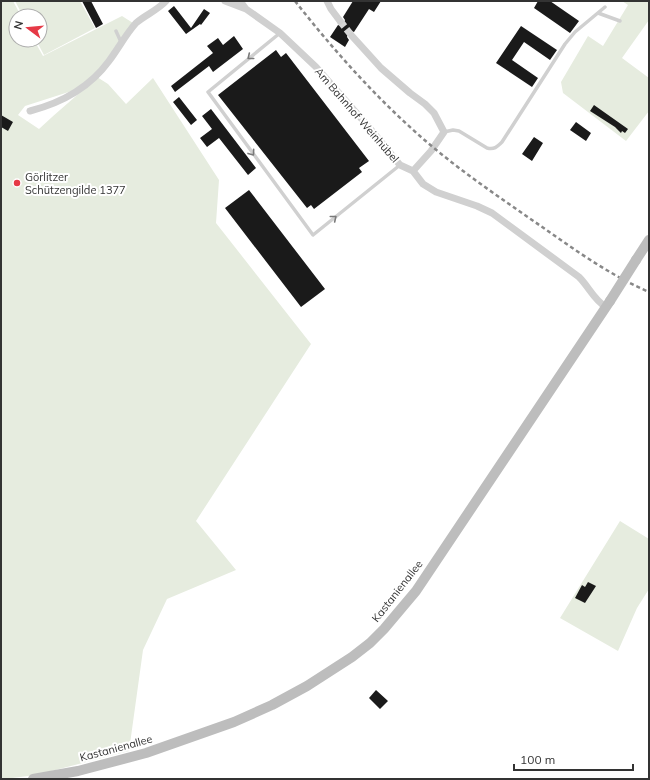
<svg xmlns="http://www.w3.org/2000/svg" width="650" height="780" viewBox="0 0 650 780" font-family="Mulish,sans-serif">
<style>
.green{fill:#e6ecdf}
.building{fill:#1a1a1a}
.lines{fill:none;stroke-linecap:round;stroke-linejoin:round}
.street-tunnel{stroke:#d6d6d6;stroke-width:7;stroke-dasharray:7 3.5;stroke-linecap:butt}
.lane{stroke:#d0d0d0;stroke-width:3.5}
.street{stroke:#d0d0d0;stroke-width:7}
.secondary{stroke:#bdbdbd;stroke-width:10}
.rail{stroke:#888;stroke-width:2.5;stroke-dasharray:4 3;stroke-linecap:butt}
.secondary-bridge{stroke:#bdbdbd;stroke-width:10}
.oneway{stroke:#7a7a7a}
.poi-dot{fill:#e63946;stroke:#fff;stroke-width:1.5}
.labels{text-anchor:middle;dominant-baseline:central;stroke-width:4;stroke-linejoin:round;paint-order:stroke}
.street-label{font-size:11px;fill:#333;stroke:#fff}
.poi-label{font-size:11px;fill:#333;stroke:#fff;text-anchor:start}
</style>
<rect width="100%" height="100%" fill="#fff"/>
<!-- green -->
<path class="green" d="M1,1h12l8,15h-5v24h18l9,16 79,-40 11,7 -38,52 -17,14 -53,17 -7,9 21,14c19,-18 39,-34 58,-52l11,7 18,20 27,-26 66,102 -3,43 95,121 -115,177 40,49 -69,29 -24,51 -14,101 -93,24 -32,4h-3z
M15,1h65l15,27 -51,27 -8,-15h4v-24h-17z
M622,1h27v19l-27,38 27,20v33l-23,30 -63,-48 -2,-11 27,-46 15,10 25,-41z
M620,521l29,18v50l-12,19 -19,43 -58,-33z"/>
<!-- building -->
<path class="building" d="M82,1h9l12,23 -7,4z
M353,1h28l-7,11 -5,-3 -15,23 -3,-1 -3,2 -1,4 2,3 -4,7 -15,-10 8,-12 3,1 3,-3 1,-3 -2,-3z
M538,1h12l29,20 -9,12 -36,-25z
M174,6l17,22 13,-19 6,4 -9,12 -1,-1 -14,10 -18,-23z
M521,26l36,24 -7,10 -26,-18 -12,18 26,18 -6,9 -36,-24z
M234,36l9,13 -30,23 -4,-6 -34,26 -4,-6 42,-33 -6,-7 11,-8 5,7z
M276,50l5,7 5,-4 83,108 -10,7 3,4 -48,37 -3,-4 -4,3 -89,-113z
M179,97l18,23 -6,5 -18,-23z
M594,105l34,24 -3,4 -3,-2 -1,2 -6,-6 -25,-16z
M211,109l45,59 -8,7 -29,-37 -12,9 -7,-9 12,-9 -10,-13z
M1,115l12,7 -5,9 -7,-4z
M576,122l15,11 -5,8 -16,-11z
M534,137l9,6 -11,18 -10,-7z
M249,190l76,99 -24,18 -76,-99z
M588,582l8,4 -11,17 -10,-5 7,-13 3,2z
M376,690l12,11 -8,8 -11,-11z"/>
<g class="lines">
<!-- street-tunnel -->
<path class="street-tunnel" d="M340,21l12,15"/>
<!-- lane -->
<path class="lane" d="M598,13l22,8
M116,31l5,11
M280,33l-72,59 105,143 87,-70
M444,132l9,-2 6,1 28,17c7,2 10,-1 15,-6l63,-98 10,-12 30,-25"/>
<!-- street -->
<path class="street" d="M225,1l21,8
M240,1l6,8 34,24 36,34 51,58 33,40 13,6 10,13 13,8 41,14 15,7 87,64c10,10 15,23 27,30
M327,1l4,8 9,12
M352,36l29,32 29,25 15,11 9,9 10,19 -13,19 -18,20
M30,111c31,-8 60,-24 79,-50 9,-12 17,-27 27,-38 9,-8 22,-13 30,-22"/>
<!-- secondary -->
<path class="secondary" d="M636,260l13,-20
M33,779l45,-8 68,-18 88,-31 38,-17 35,-19 45,-29 18,-14 14,-14 32,-38 194,-290"/>
<!-- rail -->
<path class="rail" d="M295,1c40,51 84,100 133,142 34,29 71,54 107,79 36,25 74,53 114,70"/>
<!-- secondary-bridge -->
<path class="secondary-bridge" d="M610,301l26,-41"/>
</g>
<!-- one-way arrows -->
<defs><path id="oneway-chevron" d="M-2-3.5L2.5 0L-2 3.5" fill="none" stroke-width="1.6" stroke-linecap="round" stroke-linejoin="round"/></defs>
<g class="oneway">
<use href="#oneway-chevron" transform="translate(250 57) rotate(141)"/>
<use href="#oneway-chevron" transform="translate(252 153) rotate(54)"/>
<use href="#oneway-chevron" transform="translate(334 218) rotate(-39)"/>
</g>
<!-- markers -->
<circle class="poi-dot" cx="17" cy="183" r="4"/>
<g class="labels">
<!-- street labels -->
<g class="street-label">
<text transform="translate(357 115) rotate(49)">Am Bahnhof Weinhübel</text>
<text transform="translate(397 591) rotate(-52)">Kastanienallee</text>
<text transform="translate(116 748) rotate(-15)">Kastanienallee</text>
</g>
<!-- poi labels -->
<g class="poi-label">
<text x="25" y="177">Görlitzer<tspan x="25" dy="13">Schützengilde 1377</tspan></text>
</g>
</g>
<!-- border -->
<rect width="650" height="780" fill="none" stroke="#333333" stroke-width="4"/>
<!-- north arrow -->
<g transform="translate(28 28) rotate(286)"><circle r="19" fill="#ffffff" stroke="#adadad"/>
<path d="M0-3L7 15L0 10L-7 15Z" fill="#e63946"/>
<text y="-6" font-size="11" font-weight="bold" text-anchor="middle" fill="#333333">N</text>
</g>
<!-- scale -->
<path d="M514 764v6h119v-6" fill="none" stroke="#333333" stroke-width="2"/>
<text x="520" y="764" font-size="12" fill="#333333" stroke="#ffffff" stroke-width="3" paint-order="stroke">100 m</text>
</svg>
